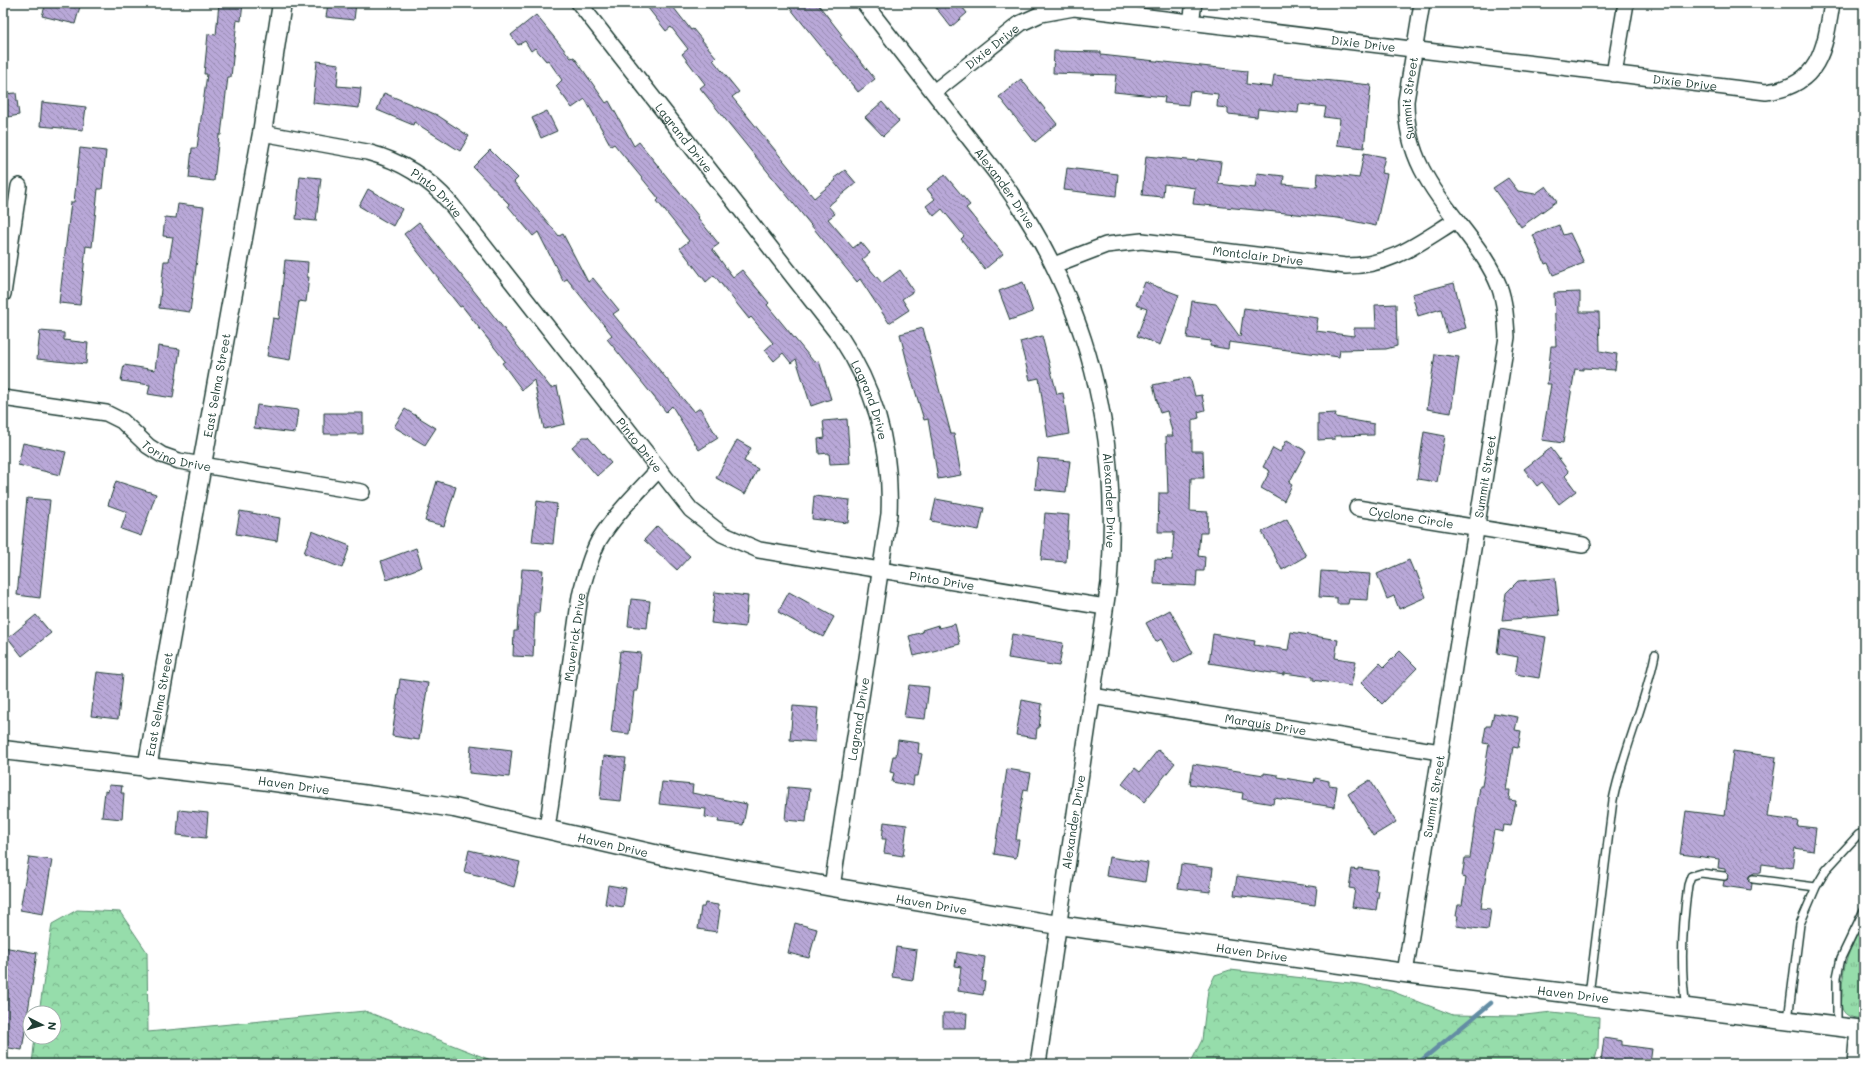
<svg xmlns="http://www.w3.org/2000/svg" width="1867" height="1067" viewBox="0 0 1867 1067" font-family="Mali,sans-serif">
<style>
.grass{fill:url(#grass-tufts);stroke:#5a8d70}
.forest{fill:url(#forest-crowns);stroke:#5a8d70}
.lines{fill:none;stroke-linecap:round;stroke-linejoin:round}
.stream{stroke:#648da4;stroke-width:4.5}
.building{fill:url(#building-back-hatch);stroke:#1f3d34}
.service-casing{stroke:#1f3d34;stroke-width:10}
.minor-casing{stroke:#1f3d34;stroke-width:18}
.tertiary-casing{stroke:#1f3d34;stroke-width:21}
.service{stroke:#fff;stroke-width:7}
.minor{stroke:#fff;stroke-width:15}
.tertiary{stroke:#fff;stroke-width:18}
.labels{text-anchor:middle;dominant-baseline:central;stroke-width:4;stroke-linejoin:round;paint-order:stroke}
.street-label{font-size:12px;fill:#1f3d34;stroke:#fff}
</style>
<defs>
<pattern id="grass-tufts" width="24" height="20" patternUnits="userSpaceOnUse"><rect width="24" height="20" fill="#96ddab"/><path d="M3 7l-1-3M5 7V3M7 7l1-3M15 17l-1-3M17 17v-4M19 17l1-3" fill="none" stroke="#7ab48c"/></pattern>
<pattern id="forest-crowns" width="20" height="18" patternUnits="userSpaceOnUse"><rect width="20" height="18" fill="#96ddab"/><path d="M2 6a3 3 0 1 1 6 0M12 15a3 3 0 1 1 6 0" fill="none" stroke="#7ab48c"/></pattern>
<pattern id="building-back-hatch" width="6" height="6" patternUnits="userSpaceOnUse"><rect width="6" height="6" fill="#b9a8d8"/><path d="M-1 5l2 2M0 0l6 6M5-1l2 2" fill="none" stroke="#968ab0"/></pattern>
</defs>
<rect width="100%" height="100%" fill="#fff"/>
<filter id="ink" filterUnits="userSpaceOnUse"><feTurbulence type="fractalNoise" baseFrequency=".025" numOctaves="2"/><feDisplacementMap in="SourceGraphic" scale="8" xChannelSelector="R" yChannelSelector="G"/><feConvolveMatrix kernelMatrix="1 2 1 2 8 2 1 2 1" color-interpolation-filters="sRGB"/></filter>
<g filter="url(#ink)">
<!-- grass -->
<path class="grass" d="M1864,921v98c-7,-1 -16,-1 -20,-7 -4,-5 -2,-12 -2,-18 0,-31 8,-46 22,-73z"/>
<!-- forest -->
<path class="forest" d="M77,910l43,2 27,40 1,80 217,-21 136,53h-469l3,-27h19v-24h-15l13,-89z
M1230,970l129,14 32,7 62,24 63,1 36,-4 47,5 -1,31 -4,16h-404l12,-24 6,-50 7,-15z"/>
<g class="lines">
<!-- stream -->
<path class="stream" d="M1417,1064l74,-61"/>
</g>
<!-- building -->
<path class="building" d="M46,3h35l-6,21 -33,-8z
M219,3h24l-2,18 -4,-1 -6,57h-3l-7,58h-2l-5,46 -25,-3 3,-30h5l10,-74h-3l4,-40 8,1z
M328,3h28l-2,17 -28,-3z
M644,3h26l21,27 2,-1 23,28 -3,3 26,32 -7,5 82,101 22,-18 -2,-2 11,-8 11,13 -28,23 7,8 -7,5 25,29 8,-6 9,11 -8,7 20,23 18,-13 14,21 -12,8 7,11 -20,13 -29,-44 -3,3 -157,-194 5,-4 -23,-30 6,-5 -17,-22 -5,4z
M786,3h31l25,32 -2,1 35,43 -17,13z
M932,3h27l8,10 -16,14z
M536,15l35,43 3,-1 32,46 3,-2 25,45 5,-4 60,75 -1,1 21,26 -7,5 21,28 9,-7 27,33 -2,2 47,57 5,-1 12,38 -20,7 -15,-47 -5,4 -8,-10 -9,8 -9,-11 8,-7 -22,-26 -2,2 -35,-44 -8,7 -26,-34 9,-7 -32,-40 2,-2 -45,-55 -3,2 -26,-47 -13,9 -16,-22 6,-6 -14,-20 -2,1 -11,-13 -4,3 -6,-10 -7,4 -7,-10z
M1054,51l47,1v3l146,16 -1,13 26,3 2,-12 97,10 -7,63 -27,-3 3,-26 -16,-2 2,-10 -27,-3 -1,9 -40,-4 -1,8 -29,-3v-6l-11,-1 1,-13 -28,-3 -2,14 -24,-2 1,-6 -51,-5 2,-17 -63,-2z
M317,61l22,3 -2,22 24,2 -2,20 -46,-5z
M1021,79l36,45 -22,18 -36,-45z
M16,93l3,22 -16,3v-24z
M384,93l53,22 32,21 -9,15 -46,-29 -1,3 -36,-15z
M42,102l44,5 -3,23 -43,-4z
M882,102l17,19 -16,15 -18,-19z
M547,111l10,20 -16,7 -9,-20z
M80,148l26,3 -4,38h-4l-6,58 -6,-1 -6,59 -21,-2 12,-101h3z
M490,150l28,28 -4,4 45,54 4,-2 25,48 5,-4 26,32 -6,4 81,98 6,-4 18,30 -19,12 -27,-44 -6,6 -59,-73 5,-4 -45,-56 -4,2 -25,-49 -5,4 -25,-30 1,-2 -36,-37z
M1364,153l21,4 -4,16 6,1 -11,52 -38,-8 -145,-14 2,-16 -31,-4 -1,13 -21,-2 4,-39 51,5 1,-2 23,3 -3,22 37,4 2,-15 27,3 -1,8 34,3 1,-14 41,5z
M1067,168l51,6 -2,22 -52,-6z
M945,175l25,30 -4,3 37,46 -18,15 -24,-30 3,-3 -22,-27 -8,7 -8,-10 9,-7 -8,-10z
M300,176l21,2 -5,43 -20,-2z
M1508,178l10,13 17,3 11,-8 11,15 -36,26 -28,-39z
M368,189l34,20 -9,17 -34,-20z
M178,204l26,3 -14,105 -31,-4 5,-47h5l4,-24 -10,-1 2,-19 11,1z
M419,222l132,166 6,-2 8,38 -21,5 -10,-49 -12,10 -20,-27 3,-2 -43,-55 -2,1 -22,-28h1l-35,-45z
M1559,225l4,10 7,-2 14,30 -31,12 -5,-12 -3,1 -12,-29z
M285,260l23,2 -1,15h2l-3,25 -7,-1 -9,59 -23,-4 6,-38 6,1z
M1023,282l10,30 -23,8 -11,-29z
M1145,282l34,13 -19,50 -23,-9 10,-27 -11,-4z
M1454,283l12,45 -19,5 -6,-24 -23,7 -6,-22z
M1580,292v20h19l1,39 17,3 -2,16 -32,-2v2l-8,-1 -12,74 -21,-3 9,-56h-4l4,-38h5l-2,-53z
M1192,301l24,3 24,33 4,-29 74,10 -2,13 38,5v-8h22l-1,-23 21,-1 1,42 -11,3 -46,1 -1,7 -110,-15 -1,7 -18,-3 1,-5 -24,-3z
M923,328l28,106h3l7,41 -23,4 -10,-60 -4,1 -14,-46 -10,-40z
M40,331l24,2v7l24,3 -2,21 -49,-5z
M1042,336l15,58 6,-1 6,41 -21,4 -9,-60 -9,2 -10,-38z
M158,346l22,3 -7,49 -25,-4 2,-9 -29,-4 3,-16 31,5z
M1435,354l24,3 -8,56 -24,-4z
M1190,377l5,19 7,-1 3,15 -7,2 1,6 -7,2v31h11l1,27h-13l-1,33 18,1 -1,21h-7l-2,23 7,1 -1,14h-7l-1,15 -42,-2 1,-25 17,1 2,-28h-16l1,-39h9l-2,-57h7l-6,-25 -7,2 -7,-28z
M257,405l41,5 -3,23 -41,-5z
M405,409l31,19 -11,17 -31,-18z
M324,413h39v21h-39z
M1336,413l-1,4 39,7v11l-39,1v3l-17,1v-26z
M847,419l3,44 -20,1 -1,-11 -10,1 -1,-15 7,-1 -2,-17z
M1424,432l21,4 -8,46 -20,-3z
M583,437h5l23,26 -14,13 -25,-29z
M737,440l14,8 -7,13 14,8 -13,25 -29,-16z
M1287,440l19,11 -17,32 3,2 -8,16 -23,-13 9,-17 -7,-4 10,-19 7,4z
M23,443l43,9 -6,23 -42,-10z
M1551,448l18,24 -4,4 11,15 -17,13 -17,-22 -5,4 -13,-17z
M1038,458l32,3 -4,31 -31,-3z
M116,481l40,13 -15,42 -20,-7 6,-17 -19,-7z
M437,481l19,6 -12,39 -19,-5z
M814,496l36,4 -2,23 -36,-4z
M27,498l23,2 -10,98 -23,-3z
M936,499l48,9 -5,22 -48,-9z
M537,501l20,3 -4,40 -21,-2z
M240,511l40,7 -3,23 -41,-7z
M1045,513l24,2 -3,47 -25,-2z
M1287,519l19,37 -24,14 -20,-38z
M657,526l33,30 -13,14 -33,-30z
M312,531l38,15 -8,22 -38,-15z
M416,548l6,19 -35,13 -6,-19z
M1409,560l5,12 2,-1 10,26 -27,12 -5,-13 -7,3 -10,-25z
M522,569l21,1 -4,43h-4l-2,44 -20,-1 1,-25h3z
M1321,571l49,3 -2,26 -19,-1 -1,5h-11v-6l-18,-1z
M1555,578l4,37 -57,5 4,-27 12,-12z
M715,592l33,4 -3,31 -34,-4z
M789,592l45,25 -11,20 -45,-25z
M631,599l19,2 -3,27 -19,-2z
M1170,610l23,43 -19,10 -13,-24 -5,3 -10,-19z
M36,615l15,18 -29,23 -14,-18z
M955,624l5,20 -46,12 -5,-20 14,-4 -1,-2 16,-5 1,3z
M1500,629l46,8 -7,41 -24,-4 3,-17 -21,-4z
M1291,632l47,8 -3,18 21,3 -5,25 -38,-6v-3l-29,-4v2l-75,-12 4,-29 42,7 -1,4 34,5z
M1012,634l51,9 -4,23 -51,-8z
M620,651l21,2 -4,38h-3l-5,43 -18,-2z
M1400,651l17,17 -35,36 -21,-21 19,-20 4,4z
M97,672l26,3 -5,44 -27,-3z
M400,679l28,4 -9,57 -27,-4z
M909,685l20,2 -4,32 -21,-2z
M1022,700l20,4 -3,24h-2l-1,10 -20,-3z
M793,706l25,2 -3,34 -25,-2z
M1494,713l24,4 -3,13 6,1 -3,17 -5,-1 -7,43h4l-1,10 7,1 -5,25 -7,-1 -1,7 -9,-2 -9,51 -4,27 10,1 -3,21 -32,-4 2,-10h-2l2,-11h4l4,-27 -4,-1 3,-19h5l10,-72h2l7,-42 -6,-1 3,-17h5z
M898,740l21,3 -1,10 4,1 -4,22h-4l-1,10 -21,-4 2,-9 -4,-1 3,-16h3z
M471,745l41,5 -3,27 -40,-4z
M1158,750l17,13 -31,39 -22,-18 13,-16 5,4z
M1733,751l43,6 -8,60 30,4 -1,5 19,2 -3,23 -18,-3 -3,20 -30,-4 -1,9h-7l-5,3v5l3,3 -1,6 -28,-4 1,-5 4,-2 1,-5 -4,-3v-2l-7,-1 1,-9 -39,-5 6,-43 39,5z
M604,756l22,2 -5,43 -21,-2z
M1193,764l71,11v-2l14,2v2l36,6 1,-5 14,3v4l8,1 -3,21 -60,-9 -1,6 -31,-5 1,-6 -53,-9z
M1007,769l24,4 -3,17 -4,-1 -4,22 -4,29h3l-3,18 -22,-4z
M1370,780l26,42 -23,14 -25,-42z
M662,782l31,3 -1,8 55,11 -4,21 -25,-3 1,-3 -14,-2 1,-8 -47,-5z
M109,785l13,1 -1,7h3l-2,26 -20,-2 3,-26 3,1z
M788,787l22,2 -4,33 -21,-2z
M179,810l29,3 -2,25 -29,-3z
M884,822l23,3 -4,31 -19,-3 2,-14h-4z
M469,850l51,12 -6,25 -20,-6v-2l-30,-7z
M29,857l23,3 -9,54 -23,-4z
M1109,857l39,6 -3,19 -39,-6z
M1181,864l32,4 -3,24 -32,-4z
M1358,868l20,3 -3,20h4l-3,19 -24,-3 3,-18 -6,-1 3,-19 6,1z
M1237,876l80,11 -2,18 -81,-10z
M608,885l18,3 -3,19 -18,-3z
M705,903l13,2v4l2,1 -3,22 -19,-3 3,-22h3z
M795,923l22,6 -8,29 -21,-5z
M3,947l34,6 -15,97 -19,-3z
M896,947l21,3 -4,30 -21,-3z
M957,952l28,5 -3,24 3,1 -2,13 -25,-4 3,-24 -6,-1z
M943,1013h24l-1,15h-23z
M1604,1038l18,3v4l30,4 -2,15h-28l-21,-3z"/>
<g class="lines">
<!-- service casing -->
<g class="service-casing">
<path id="service" d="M1753,879l63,8
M1589,995l24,-195c10,-49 32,-95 42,-145
M1686,1008c-6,-41 -4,-82 2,-123l3,-9 10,-3 23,3
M1788,1020l12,-96 16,-37 10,-17 32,-35 6,-3
M1837,1026v-49l4,-19 23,-48"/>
</g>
<!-- minor casing -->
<g class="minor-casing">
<g id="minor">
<path id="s1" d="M579,3l262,335c36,54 51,111 48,176l-57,373"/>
<path id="s2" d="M864,3l136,175c89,122 121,255 109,405l-71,481"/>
<path d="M1191,22l3,-19"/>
<path d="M1614,74l12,-71"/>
<path id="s3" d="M934,92l87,-69 20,-9 33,-6 692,84c54,-6 59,-44 66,-89"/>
<path id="s4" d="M262,133l105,19c34,9 61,25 84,52l240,306 31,24 37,16 346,57"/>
<path id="s5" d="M1054,265l52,-20 36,-4 204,25c45,0 73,-23 110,-46"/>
<path d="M3,294l16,-108"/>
<path id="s6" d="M3,398l103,15 16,8 26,25 14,9 17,6 183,31"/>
<path id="s7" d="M1357,508l226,37"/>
<path id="s8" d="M1092,696l348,56"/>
<path id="s9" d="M547,829l33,-233c5,-19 10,-39 19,-56 16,-26 40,-49 60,-71"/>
<path id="s10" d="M1405,973l102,-636c-1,-17 -2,-35 -8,-51 -8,-20 -20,-36 -32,-52 -34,-44 -61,-75 -61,-133l16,-98"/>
<path d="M1855,1064l3,-35"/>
</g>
</g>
<!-- tertiary casing -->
<g class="tertiary-casing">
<g id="tertiary">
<path id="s11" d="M3,750l265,31 142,20 44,7 218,50 160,29 226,38 347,48 459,57"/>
<path id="s12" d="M147,768l115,-635 20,-130"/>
</g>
</g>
<!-- service -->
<use href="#service" class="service"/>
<!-- minor -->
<use href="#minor" class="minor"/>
<!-- tertiary -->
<use href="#tertiary" class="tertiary"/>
</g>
</g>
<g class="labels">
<!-- street labels -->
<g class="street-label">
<text stroke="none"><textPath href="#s3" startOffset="458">Dixie Drive</textPath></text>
<text stroke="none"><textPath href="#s3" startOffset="74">Dixie Drive</textPath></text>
<text stroke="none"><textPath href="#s3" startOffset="782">Dixie Drive</textPath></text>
<text stroke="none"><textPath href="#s10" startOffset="910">Summit Street</textPath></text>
<text stroke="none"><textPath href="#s1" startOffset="171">Lagrand Drive</textPath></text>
<text stroke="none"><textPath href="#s2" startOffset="233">Alexander Drive</textPath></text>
<text stroke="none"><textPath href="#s4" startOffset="189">Pinto Drive</textPath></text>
<text stroke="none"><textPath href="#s5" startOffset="209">Montclair Drive</textPath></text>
<text stroke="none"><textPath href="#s12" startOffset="389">East Selma Street</textPath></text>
<text stroke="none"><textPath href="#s1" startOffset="494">Lagrand Drive</textPath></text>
<text stroke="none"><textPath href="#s4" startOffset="513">Pinto Drive</textPath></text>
<text stroke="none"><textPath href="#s6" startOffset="189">Torino Drive</textPath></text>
<text stroke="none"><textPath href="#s10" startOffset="503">Summit Street</textPath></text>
<text stroke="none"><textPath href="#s2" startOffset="568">Alexander Drive</textPath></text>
<text stroke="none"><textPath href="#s7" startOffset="55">Cyclone Circle</textPath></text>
<text stroke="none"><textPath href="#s4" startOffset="861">Pinto Drive</textPath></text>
<text stroke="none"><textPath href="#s9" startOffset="194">Maverick Drive</textPath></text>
<text stroke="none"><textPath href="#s12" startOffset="65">East Selma Street</textPath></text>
<text transform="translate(858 719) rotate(-81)">Lagrand Drive</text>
<text stroke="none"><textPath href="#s8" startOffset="176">Marquis Drive</textPath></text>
<text stroke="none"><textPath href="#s11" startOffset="293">Haven Drive</textPath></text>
<text stroke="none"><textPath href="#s10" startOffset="179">Summit Street</textPath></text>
<text transform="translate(1073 822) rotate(-81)">Alexander Drive</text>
<text stroke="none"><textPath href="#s11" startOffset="618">Haven Drive</textPath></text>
<text stroke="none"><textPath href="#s11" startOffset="942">Haven Drive</textPath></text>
<text stroke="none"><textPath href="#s11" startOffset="1266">Haven Drive</textPath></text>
<text stroke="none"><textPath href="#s11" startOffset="1590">Haven Drive</textPath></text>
</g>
</g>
<!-- margin -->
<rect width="1867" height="1067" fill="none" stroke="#fff" stroke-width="16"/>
<rect x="8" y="8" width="1851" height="1051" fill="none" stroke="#1f3d34" stroke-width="1.5" filter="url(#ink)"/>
<!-- north arrow -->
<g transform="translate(42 1025) rotate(96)"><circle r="19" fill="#ffffff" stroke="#a5b1ae"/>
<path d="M0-3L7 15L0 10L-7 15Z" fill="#1f3d34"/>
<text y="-6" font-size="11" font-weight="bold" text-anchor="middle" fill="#1f3d34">N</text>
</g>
</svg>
